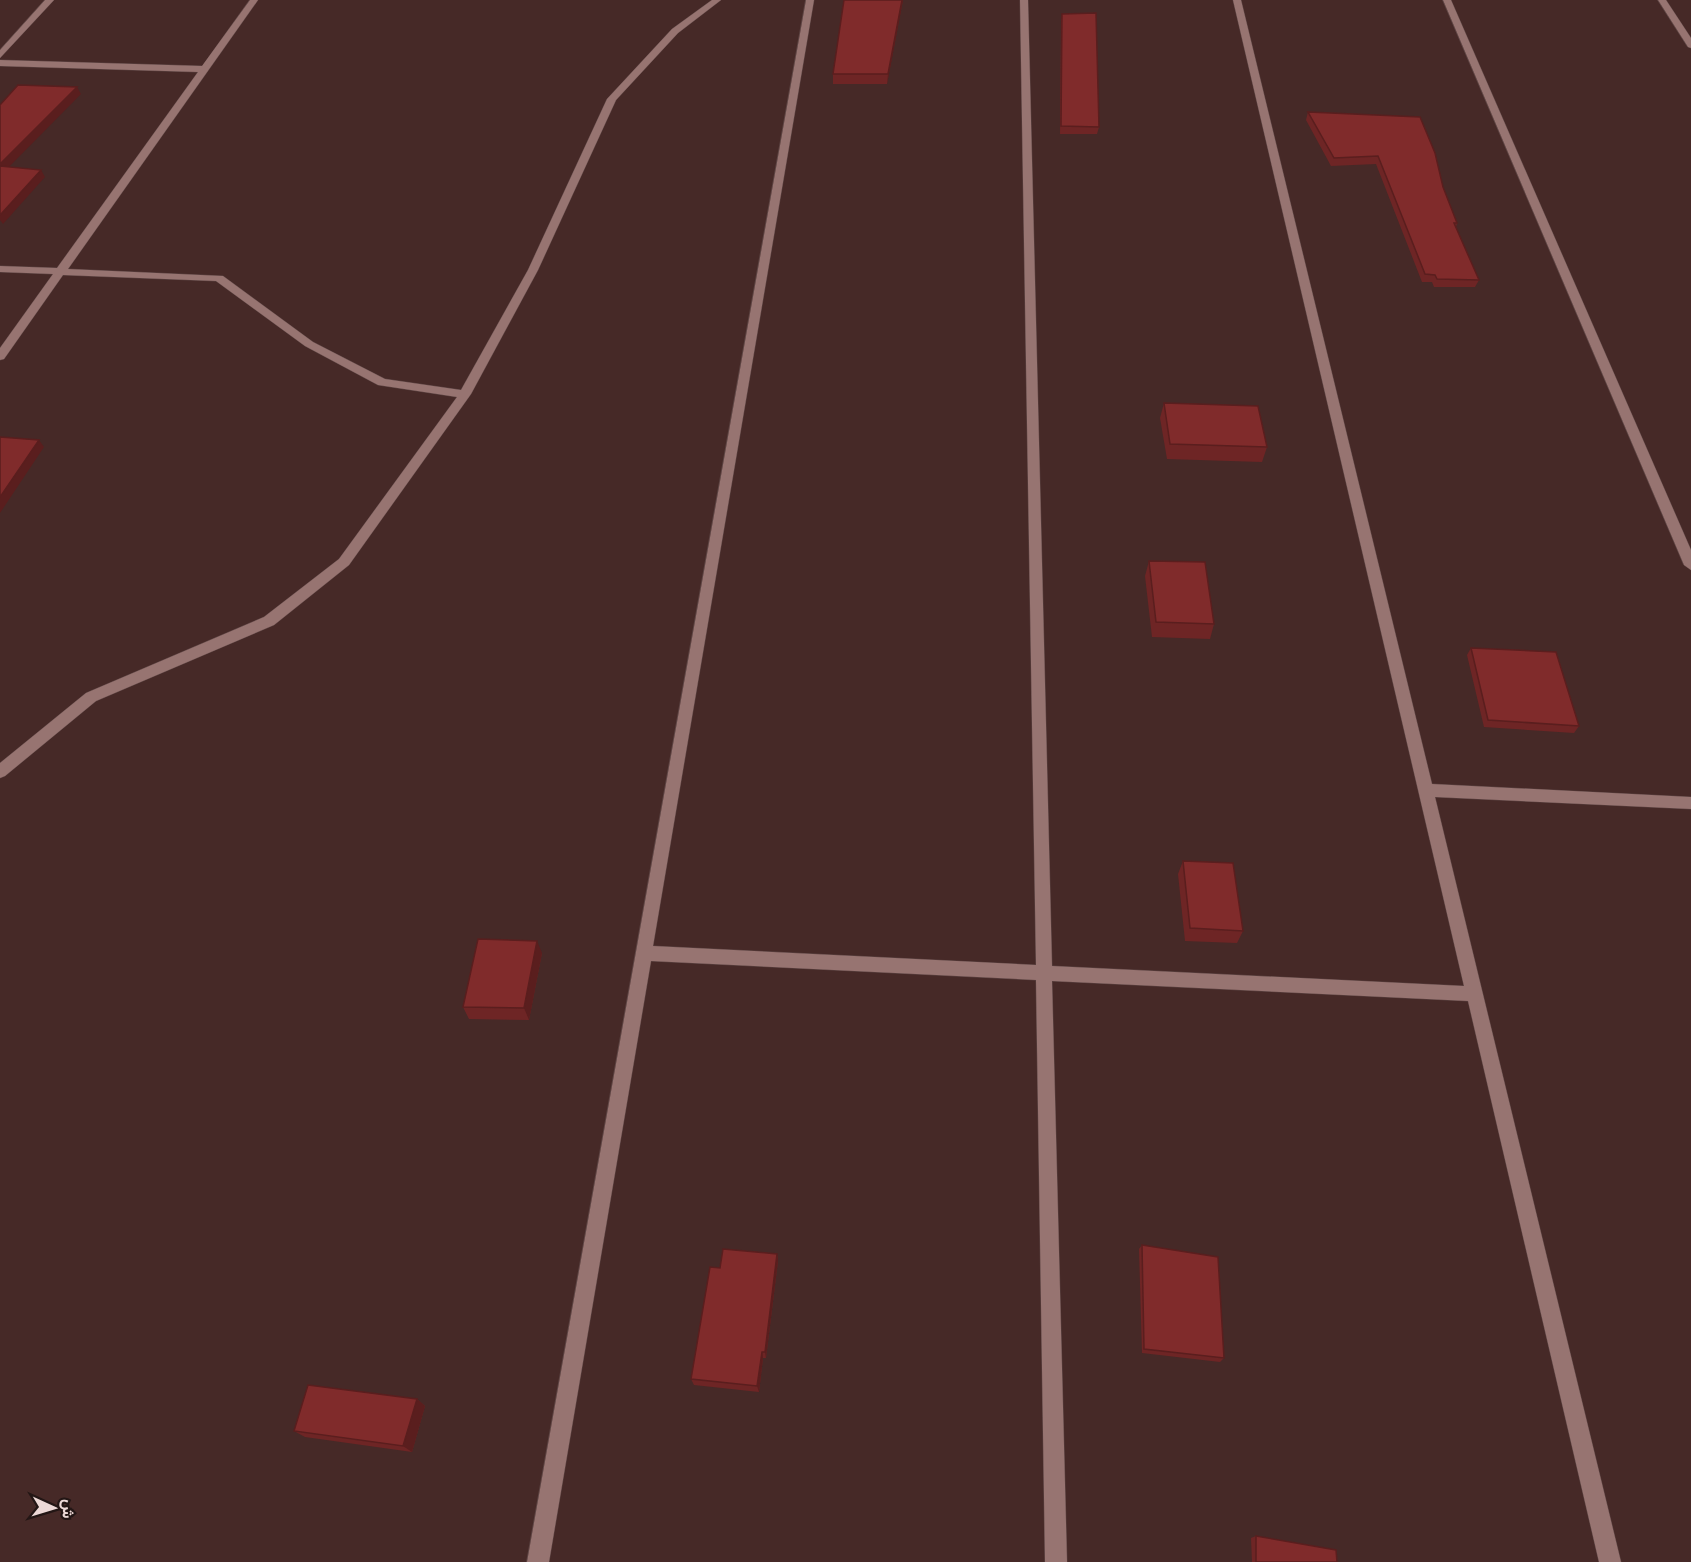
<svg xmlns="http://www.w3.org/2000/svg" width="1691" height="1562" viewBox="0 0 1691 1562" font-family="Overpass,Vazirmatn,sans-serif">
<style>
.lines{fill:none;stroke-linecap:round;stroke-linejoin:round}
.minor-casing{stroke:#5d4544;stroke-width:1}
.minor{fill:#977471;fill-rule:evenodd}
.wall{fill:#6e2525}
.shaded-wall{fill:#5a1e1e}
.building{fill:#802b2b;stroke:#5a1e1e;stroke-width:1.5}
</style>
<rect width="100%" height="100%" fill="#462927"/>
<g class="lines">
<!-- minor casing -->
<g class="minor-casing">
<path id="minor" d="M45,0h9l-54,58v-8z
M250,0h8l-190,269 155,7 90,66 72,37 76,11 67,-120 79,-171 65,-70 40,-29h9l-43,33 -62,67 -78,170 -67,124 -122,171 -75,60 -178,76 -91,75 -5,2v-15l86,-70 178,-76 75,-58 118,-162 -79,-12 -73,-39 -89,-65 -153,-6 -59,84 -4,1v-12l53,-74 -53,-2v-6l57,2 141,-196 -198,-6v-6l202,6z
M806,0h8l-161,946 383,19 -16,-965h8l24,966 412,20 -231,-986h8l191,784 259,13v12l-256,-12 186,765h-22l-131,-561 -416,-20 15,581h-22l-9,-582 -385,-19 -102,601h-22z
M1443,0h8l240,550v20l-7,-5z
M1658,0h8l25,38v10l-3,-1z"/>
</g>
<!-- minor -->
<use href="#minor" class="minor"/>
</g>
<!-- wall -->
<path class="wall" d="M844,0h59l-16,84h-54v-10z
M1062,14l37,113 -2,7h-37l1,-113z
M1308,112l135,75 14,36 -1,4 23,53 -4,7h-41l-2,-5h-10l-46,-118 -45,2 -25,-46z
M1164,403l103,44 -5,15 -95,-3 -7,-41z
M1149,561l65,63 -4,15 -58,-2 -7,-61z
M1471,648l108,78 -5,7 -90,-6 -17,-72z
M1183,861l60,70 -6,12 -52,-2 -7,-67z
M542,953l-13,67 -60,-1 -6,-12z
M1142,1245l82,113 -4,4 -78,-9 -3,-104z
M777,1254l1,7 -12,97h-3l-4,34 -65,-7 -3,-6 29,-111z
M417,1399l8,7 -13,46 -107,-15 -11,-6z
M1256,1536l81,26h-85l-1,-24z"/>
<!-- shaded-wall -->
<path class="shaded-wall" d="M902,0h1l-16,84 1,-10z
M77,87l4,7 -79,80 -2,-3v-7z
M41,170l4,7 -42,47 -3,-4v-5z
M39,440l5,7 -44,66v-16z
M537,941l5,12 -13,67 -5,-12z
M777,1254l1,7 -12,97 -1,-6z
M762,1352l1,6 -4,34 -2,-6z
M417,1399l8,7 -13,46 -9,-6z"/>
<!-- building -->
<path class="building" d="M844,0h58l-14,74h-55z
M1096,13l3,114 -38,-1 1,-112z
M18,85l59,2 -77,77v-59z
M1308,112l112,5 15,36 8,34 14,36h-3l25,57 -42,-1 -2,-4 -10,-1 -47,-118 -44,2z
M0,166l41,4 -41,45z
M1164,403l94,3 9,41 -97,-3z
M0,437l39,3 -39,57z
M1149,561l56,1 9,62 -58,-2z
M1471,648l85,4 23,74 -91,-6z
M1183,861l50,2 10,68 -53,-3z
M478,939l59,2 -13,67 -61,-1z
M1142,1245l76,12 6,101 -80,-9z
M723,1249l54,5 -12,98h-3l-5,34 -66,-7 19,-112 10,1z
M308,1385l109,14 -14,47 -109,-15z
M1256,1536l80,14 1,12h-81z"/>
<!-- north arrow -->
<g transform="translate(54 1508) rotate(94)" stroke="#231615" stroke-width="4.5" paint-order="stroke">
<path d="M0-4.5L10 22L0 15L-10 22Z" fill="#edd9d7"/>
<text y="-9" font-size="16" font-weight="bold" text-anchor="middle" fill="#edd9d7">ش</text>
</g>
</svg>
